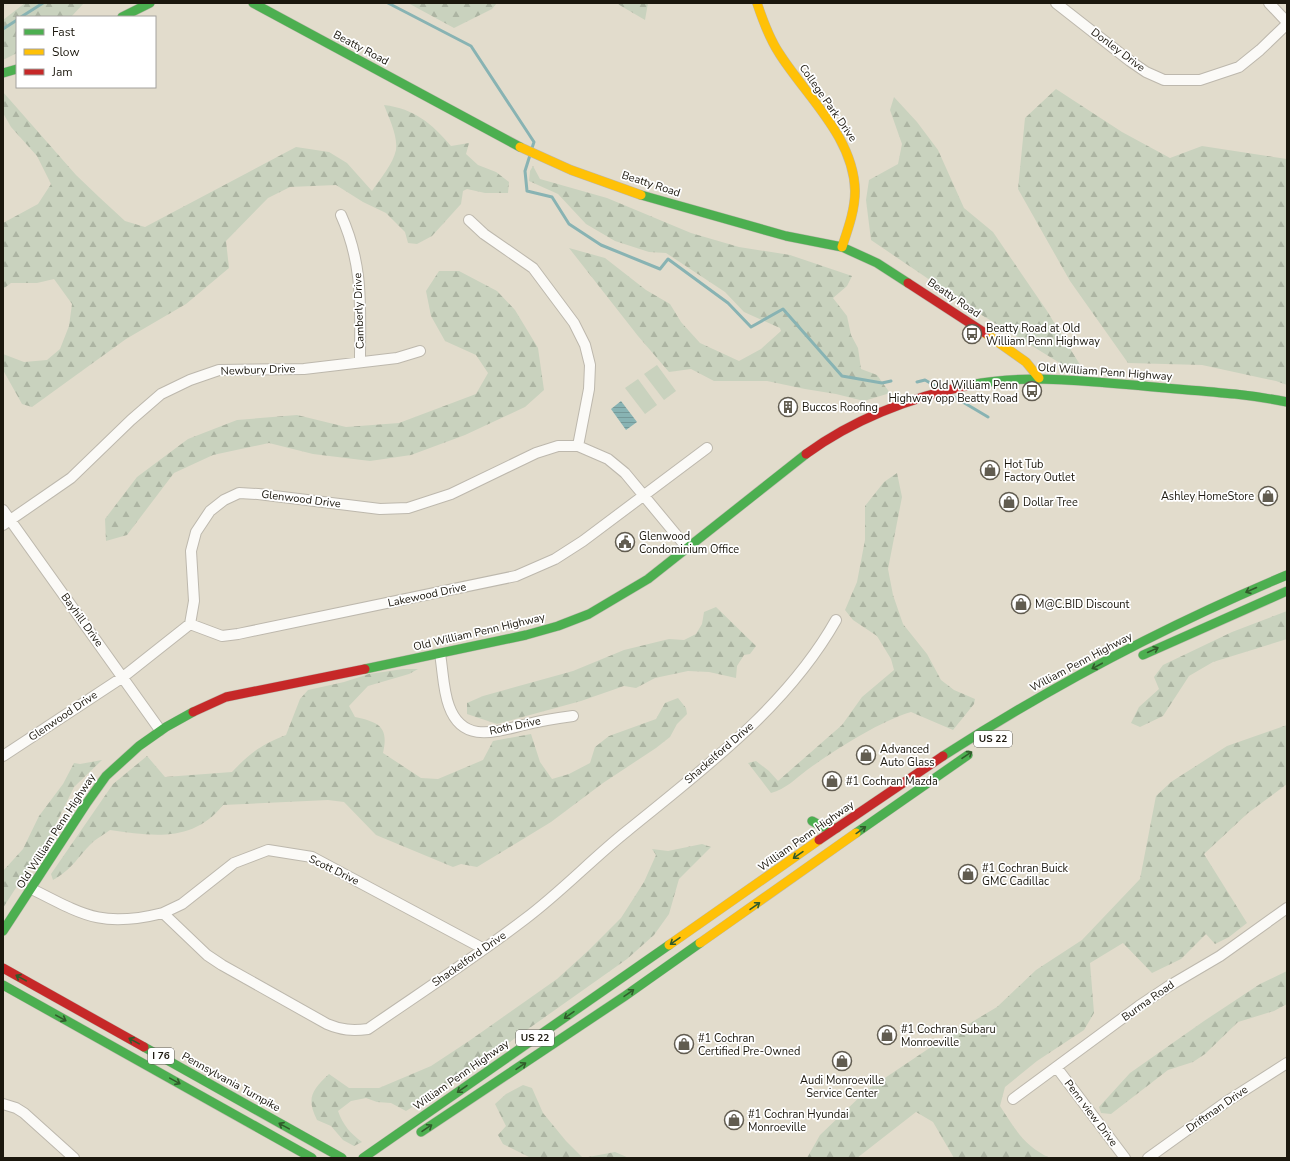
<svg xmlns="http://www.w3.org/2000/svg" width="1290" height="1161" viewBox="0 0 1290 1161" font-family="'Nunito Sans',sans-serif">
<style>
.forest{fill:url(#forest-firs)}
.pitch{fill:#c9d2be}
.water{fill:url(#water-rules)}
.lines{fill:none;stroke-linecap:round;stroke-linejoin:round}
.stream{stroke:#88b3b3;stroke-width:3}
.street-casing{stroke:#bdb8ad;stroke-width:12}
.fast-casing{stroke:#bdb8ad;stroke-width:10}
.slow-casing{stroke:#bdb8ad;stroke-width:10}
.jam-casing{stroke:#bdb8ad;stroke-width:10}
.street{stroke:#fbfaf7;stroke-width:10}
.fast{stroke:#4caf50;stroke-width:9}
.slow{stroke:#ffc107;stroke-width:9}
.jam{stroke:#c62828;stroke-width:9}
.oneway{stroke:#315b2b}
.labels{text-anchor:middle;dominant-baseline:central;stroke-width:3.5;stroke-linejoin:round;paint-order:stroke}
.shield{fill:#fff;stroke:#5f5d56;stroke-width:1}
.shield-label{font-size:10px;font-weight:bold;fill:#1b170d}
.street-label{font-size:11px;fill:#1b170d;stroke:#fff}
.poi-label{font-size:11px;fill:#1b170d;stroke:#fff;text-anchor:start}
</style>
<defs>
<pattern id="forest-firs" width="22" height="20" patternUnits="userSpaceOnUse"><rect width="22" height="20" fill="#c9d2be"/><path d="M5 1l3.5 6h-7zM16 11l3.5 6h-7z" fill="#acb4a2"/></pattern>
<pattern id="water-rules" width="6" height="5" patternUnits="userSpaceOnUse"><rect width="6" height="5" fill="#88b3b3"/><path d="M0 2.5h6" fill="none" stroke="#759999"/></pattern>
</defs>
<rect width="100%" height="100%" fill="#e2dccc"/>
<!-- forest -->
<path class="forest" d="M25,3h59l-13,14h-54v36l-14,7v-40z
M408,3h89l-5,6 -38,19z
M616,3h32l-3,17z
M1056,89l66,43 48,26 32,-12 85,13v226l-11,-4 -74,-16 -74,-2 -58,-82 -52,-92 7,-71z
M3,92l73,83 23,22 26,24 20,6 151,-80 33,5 18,11 25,28c8,-12 21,-27 24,-41 2,-14 -7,-32 -12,-45 31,4 47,18 67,41l18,-3 -3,11 12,11 18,7 13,10 -1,11h-23l-18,-4 -4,2 -2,13 -29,32 -15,8 -9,-1 -3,-11 -19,-19 -23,-11 -27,-17 -46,2 -22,11 -42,43 3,27 -43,36 -60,35 -94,68 -10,-3 -19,-34v-16l21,8 23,-2 13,-11 9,-23 3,-22 -18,-25 -17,4h-26l-8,6v-66l35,-19 13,-20 -14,-28 -26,-29 -8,-14z
M894,97l23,25 21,28 26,58 29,24 54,79 35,57 -19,-3 -83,-51 -109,-74 -5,-40 3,-20 29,-16 4,-20 -12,-34z
M533,166l7,13 67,19 84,35 48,14 51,8 62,21 -5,10 -14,12 14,18 4,19 7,13 3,21 16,6 13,18 -26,8 -28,-7 -31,-5 -38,-8h-53l-23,-12 -22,3 -31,-36 -69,-88 36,10 41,32 24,14 11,18 19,21 39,18 22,-12 20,-18 -1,-3 -36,-16 -19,-20 -59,-39 -17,-1 -34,-11 -29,-17 -28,-30 -29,-13 1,-10z
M439,271h20l38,20 18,19 23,38 6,42 -19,17 -60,28 -54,20 -41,6 -57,-7 -44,-11 -56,12 -39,18 -47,62 -21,6 -1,-22 32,-42 51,-38 49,-19 60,-5 49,12 53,-4 77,-29 12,-21 -12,-18 -31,-14 -14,-25 -5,-25z
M897,473l5,24 -14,72 5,26 10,29 24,30 14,26 13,10 21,9 -1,5 -21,26 -42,-18c-33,10 -76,38 -104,58 -12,9 -21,19 -36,23l-23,-30 8,-2 13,10 9,10 64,-56 20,-28 32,-27 -3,-11 -14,-23 -24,-16 -8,-10 12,-28 8,-42v-34l19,-24z
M716,607l40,39 -6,8 -6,1 -7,11 -1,12 -27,-6 -21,-1 -33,7 -19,10 -12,-2 -43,15 -84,23 -30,-10v-11l16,-7 90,-25 51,-21 45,-11 15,1 12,-6 6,-10 2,-12z
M1287,611v28l-74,23 -24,14 -26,40 -23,11 -9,-4 8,-16 20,-18 -5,-12 9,-12 69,-33z
M403,669h15l-9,5 -41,12 -19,20 6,11c24,5 34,10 28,36l38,25 17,1 45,-19 10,-19 38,-7 9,28 12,17 17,-5 21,-11 5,-16 14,-11 47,-17 9,-16 13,-5 8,10 1,6 -10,10 -7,13 -14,11 -53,35 -52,39 -74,45 -16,-3 -8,3 -77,-32 -32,-33 -16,-2 -105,5c-30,38 -71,31 -113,25 -5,4 -11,7 -16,11 -15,14 -21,28 -41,39l-2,-6 62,-90 34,-28 18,21 67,-5c19,-20 29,-27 54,-37l14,-36 8,-9 36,-8 25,-8z
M1287,725v59l-39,29 -44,41 43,69 -18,14 -14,7 -9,-10 -25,25 -29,14 -29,-30 -33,20 4,50 -10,17 -47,31 -32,26 -5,19c15,23 24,40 50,52h-96l-21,-36 -17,-10 -59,46h-50l13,-23 47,-45 70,-47 60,-36 39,-37 46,-30 58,-61 16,-83 15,-14 56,-36z
M102,760l-28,27 -21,43 -50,78v-37l20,-22 16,-33 24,-32 11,-21 6,1z
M702,844l9,3 -32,32 -10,35 -15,21 -27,24 -171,121 -50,31 -15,-8 -14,-1 -11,-4 -15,3 -13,10c5,14 12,22 24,31l-8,4 -11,-6 -12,-14 -14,-6c-11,-22 -5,-30 12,-46l20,14h30l52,-22 38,-25 88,-62 31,-28 33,-33 23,-36 12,-27 -4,-6 16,2z
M1287,971v33l-13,7 -36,11 -33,32 -12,8 -25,8 -57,44 -10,-1 -2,-6 31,-34 74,-52 56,-37z
M523,1085l9,3 11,25 23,28 17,17 32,-6 14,6h-98l-28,-14 -5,-9 8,-9 -11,-22 11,-10z"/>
<!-- pitch -->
<path class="pitch" d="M657,365l19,26 -12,9 -20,-26z
M638,379l19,26 -12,9 -20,-26z"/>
<!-- water -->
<path class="water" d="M621,401l16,21 -11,8 -15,-21z"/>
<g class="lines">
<!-- stream -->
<path class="stream" d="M388,3l83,43 63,96 -2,6
M21,17l22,-14
M3,29l14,-9
M530,155l-5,16 2,20 25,6 17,27 32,21 59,24 8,-10 60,44 23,24 32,-18 59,67 40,7 9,-2
M917,382l8,-2 14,8
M951,395l37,22"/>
<!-- street casing -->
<g class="street-casing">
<path id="street" d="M1056,3l74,58 16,11 18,8h36l39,-13 21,-17 27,-26
M1269,3l18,19
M341,215c23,51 19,93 19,147
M469,220l15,14 49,34 41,55 11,22 5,20 -1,24 -11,57
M3,510l157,220
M3,525l68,-47 60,-58 30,-26 29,-14 29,-10 85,-1 93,-11 23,-7
M190,624l32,12 16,-2 278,-58 39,-17 28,-18 124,-93
M440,654c3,17 3,36 9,52 14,39 48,25 79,18 15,-4 30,-6 45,-8
M3,756l120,-79 67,-53 4,-23 -3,-50 5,-19 14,-21 14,-11 15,-7 19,1 122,15 28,-1 43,-14 85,-41 22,-7h20l30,13 17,14 63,76
M32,889c53,27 71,39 131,24l44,42 15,10 105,59c14,6 25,7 41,5 52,-36 106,-71 157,-110 36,-27 67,-60 102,-88 76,-62 160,-124 209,-211
M163,913l19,-9 52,-41 34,-13 44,7 172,92
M1057,1068l68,90
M1013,1099l126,-93 30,-20 51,-30 67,-48
M3,1104l13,4 8,5 50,45
M1148,1158l78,-56 61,-39"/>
</g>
<!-- fast casing -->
<g class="fast-casing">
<path id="fast" d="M253,3l267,144
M122,17l28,-14
M3,73l14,-4
M641,195l145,41 56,11 35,16 31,20
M970,385c62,-12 122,-3 184,2 45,4 89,6 133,15
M1143,655l144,-64
M365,669l161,-34 32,-9 31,-12 59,-35 158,-125
M943,756c109,-70 224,-131 344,-181
M812,821l11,6 14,1
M856,833l112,-78
M3,931l83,-127 20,-28 33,-30 27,-19 27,-15
M3,985l309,173
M144,1047l198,111
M421,1132l204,-136 75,-53
M363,1158l306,-213"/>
</g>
<!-- slow casing -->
<g class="slow-casing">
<path id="slow" d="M757,3c6,18 12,35 22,50 27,43 75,84 76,138 0,19 -7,38 -13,56
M520,147l51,23 70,25
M985,333l41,29 13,16
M700,943l156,-110
M669,945l150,-105"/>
</g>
<!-- jam casing -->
<g class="jam-casing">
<path id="jam" d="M908,283l77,50
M806,454c48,-35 106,-57 164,-69
M193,712l33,-15 139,-28
M819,840l124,-84
M3,968l141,79"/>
</g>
<!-- street -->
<use href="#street" class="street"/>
<!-- fast -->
<use href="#fast" class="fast"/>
<!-- slow -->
<use href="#slow" class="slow"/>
<!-- jam -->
<use href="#jam" class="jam"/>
</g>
<!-- one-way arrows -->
<defs><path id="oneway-shaft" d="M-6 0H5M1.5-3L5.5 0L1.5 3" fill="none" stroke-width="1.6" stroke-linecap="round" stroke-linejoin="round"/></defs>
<g class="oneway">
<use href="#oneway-shaft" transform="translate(1251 590) rotate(156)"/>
<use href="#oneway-shaft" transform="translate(1153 650) rotate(-25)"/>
<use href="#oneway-shaft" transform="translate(1097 666) rotate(152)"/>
<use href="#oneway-shaft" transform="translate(967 755) rotate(-34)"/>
<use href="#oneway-shaft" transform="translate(861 830) rotate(-36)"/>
<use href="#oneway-shaft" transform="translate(798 855) rotate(145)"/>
<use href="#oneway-shaft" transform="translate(755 906) rotate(-35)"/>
<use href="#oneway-shaft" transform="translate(675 941) rotate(145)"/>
<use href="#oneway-shaft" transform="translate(21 978) rotate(-151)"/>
<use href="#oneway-shaft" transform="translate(629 993) rotate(-35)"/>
<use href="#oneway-shaft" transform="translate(569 1015) rotate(145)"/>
<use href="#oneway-shaft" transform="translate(61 1018) rotate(29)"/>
<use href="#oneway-shaft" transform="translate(134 1041) rotate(-151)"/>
<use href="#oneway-shaft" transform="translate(521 1066) rotate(-34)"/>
<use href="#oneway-shaft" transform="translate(175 1081) rotate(29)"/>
<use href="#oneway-shaft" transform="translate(462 1089) rotate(145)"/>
<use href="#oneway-shaft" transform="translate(284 1126) rotate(-151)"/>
<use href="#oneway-shaft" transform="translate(427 1128) rotate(-34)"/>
</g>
<!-- icons -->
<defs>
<g id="bus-ring" transform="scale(1)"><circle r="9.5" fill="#fff" stroke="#615c50" stroke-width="1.5"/><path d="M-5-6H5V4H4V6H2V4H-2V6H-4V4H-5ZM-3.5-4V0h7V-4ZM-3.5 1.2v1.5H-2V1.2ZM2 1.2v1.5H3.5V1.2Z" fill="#615c50"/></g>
<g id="building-ring" transform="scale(1)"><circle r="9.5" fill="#fff" stroke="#615c50" stroke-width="1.5"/><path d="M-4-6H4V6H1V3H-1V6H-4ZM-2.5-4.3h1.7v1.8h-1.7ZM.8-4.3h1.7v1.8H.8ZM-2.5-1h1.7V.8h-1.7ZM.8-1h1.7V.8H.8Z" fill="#615c50"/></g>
<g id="shop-ring" transform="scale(1)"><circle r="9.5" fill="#fff" stroke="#615c50" stroke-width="1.5"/><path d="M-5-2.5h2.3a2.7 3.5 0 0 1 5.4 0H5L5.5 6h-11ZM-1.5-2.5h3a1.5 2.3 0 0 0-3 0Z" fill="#615c50"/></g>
<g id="civic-ring" transform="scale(1)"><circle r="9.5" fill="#fff" stroke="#615c50" stroke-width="1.5"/><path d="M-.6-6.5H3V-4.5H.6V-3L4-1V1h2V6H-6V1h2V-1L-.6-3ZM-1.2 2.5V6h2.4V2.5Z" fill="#615c50"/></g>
</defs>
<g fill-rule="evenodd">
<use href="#bus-ring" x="972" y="334"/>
<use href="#bus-ring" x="1032" y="391"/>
<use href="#building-ring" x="788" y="407"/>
<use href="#shop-ring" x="990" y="470"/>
<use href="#shop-ring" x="1268" y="496"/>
<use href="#shop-ring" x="1009" y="502"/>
<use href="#civic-ring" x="625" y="542"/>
<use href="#shop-ring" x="1021" y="604"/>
<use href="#shop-ring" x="866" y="755"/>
<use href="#shop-ring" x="832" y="781"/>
<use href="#shop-ring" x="968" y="874"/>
<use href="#shop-ring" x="887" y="1035"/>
<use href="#shop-ring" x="684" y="1044"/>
<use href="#shop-ring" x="842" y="1061"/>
<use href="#shop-ring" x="734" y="1120"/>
</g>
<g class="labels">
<!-- shield labels -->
<g class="shield">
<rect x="974" y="731" width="38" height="16" rx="3"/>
<rect x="516" y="1030" width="38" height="16" rx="3"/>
<rect x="148" y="1048" width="26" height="16" rx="3"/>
</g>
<g class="shield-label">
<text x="993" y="739">US 22</text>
<text x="535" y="1038">US 22</text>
<text x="161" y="1056">I 76</text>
</g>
<!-- street labels -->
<g class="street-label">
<text transform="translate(361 48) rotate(28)">Beatty Road</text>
<text transform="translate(1118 50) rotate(37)">Donley Drive</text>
<text transform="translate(828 103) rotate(55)">College Park Drive</text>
<text transform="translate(651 184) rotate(18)">Beatty Road</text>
<text transform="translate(954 298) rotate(34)">Beatty Road</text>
<text transform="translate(359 311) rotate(-92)">Camberly Drive</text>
<text transform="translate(258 370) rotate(-2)">Newbury Drive</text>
<text transform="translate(1105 372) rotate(4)">Old William Penn Highway</text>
<text transform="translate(301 499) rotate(7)">Glenwood Drive</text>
<text transform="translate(427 595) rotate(-12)">Lakewood Drive</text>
<text transform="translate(82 620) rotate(54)">Bayhill Drive</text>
<text transform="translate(479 632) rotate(-13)">Old William Penn Highway</text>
<text transform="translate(1081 662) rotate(-28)">William Penn Highway</text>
<text transform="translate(63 716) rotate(-34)">Glenwood Drive</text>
<text transform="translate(515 726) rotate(-12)">Roth Drive</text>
<text transform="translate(719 753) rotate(-41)">Shackelford Drive</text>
<text transform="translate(56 831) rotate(-57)">Old William Penn Highway</text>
<text transform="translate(806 836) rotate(-35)">William Penn Highway</text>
<text transform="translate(334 870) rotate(26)">Scott Drive</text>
<text transform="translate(469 959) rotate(-35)">Shackelford Drive</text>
<text transform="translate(1148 1001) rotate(-35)">Burma Road</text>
<text transform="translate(461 1075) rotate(-35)">William Penn Highway</text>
<text transform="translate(231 1082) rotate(29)">Pennsylvania Turnpike</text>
<text transform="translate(1217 1109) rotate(-35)">Driftman Drive</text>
<text transform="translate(1091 1113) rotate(53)">Penn view Drive</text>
</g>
<!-- poi labels -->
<g class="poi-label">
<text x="986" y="328">Beatty Road at Old<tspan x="986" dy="13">William Penn Highway</tspan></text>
<text x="1018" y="385" text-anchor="end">Old William Penn<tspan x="1018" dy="13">Highway opp Beatty Road</tspan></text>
<text x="802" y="407">Buccos Roofing</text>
<text x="1004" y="464">Hot Tub<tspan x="1004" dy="13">Factory Outlet</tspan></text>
<text x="1254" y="496" text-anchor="end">Ashley HomeStore</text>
<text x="1023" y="502">Dollar Tree</text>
<text x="639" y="536">Glenwood<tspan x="639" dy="13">Condominium Office</tspan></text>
<text x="1035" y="604">M@C.BID Discount</text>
<text x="880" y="749">Advanced<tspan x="880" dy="13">Auto Glass</tspan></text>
<text x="846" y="781">#1 Cochran Mazda</text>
<text x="982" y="868">#1 Cochran Buick<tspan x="982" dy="13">GMC Cadillac</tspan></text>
<text x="901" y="1029">#1 Cochran Subaru<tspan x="901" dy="13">Monroeville</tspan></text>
<text x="698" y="1038">#1 Cochran<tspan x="698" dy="13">Certified Pre-Owned</tspan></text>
<text x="842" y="1080" text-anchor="middle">Audi Monroeville<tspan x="842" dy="13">Service Center</tspan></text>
<text x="748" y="1114">#1 Cochran Hyundai<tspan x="748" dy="13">Monroeville</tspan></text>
</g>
</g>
<!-- border -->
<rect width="1290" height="1161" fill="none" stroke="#1b170d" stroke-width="8"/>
<!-- legend -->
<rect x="16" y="16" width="140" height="72" fill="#ffffff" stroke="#a4a29e"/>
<rect x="24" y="29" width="20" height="6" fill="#4caf50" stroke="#a4a29e"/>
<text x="52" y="36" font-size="12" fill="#1b170d">Fast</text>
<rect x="24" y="49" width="20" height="6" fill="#ffc107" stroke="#a4a29e"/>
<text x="52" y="56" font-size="12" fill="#1b170d">Slow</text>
<rect x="24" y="69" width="20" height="6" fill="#c62828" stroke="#a4a29e"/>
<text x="52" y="76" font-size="12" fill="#1b170d">Jam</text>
</svg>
